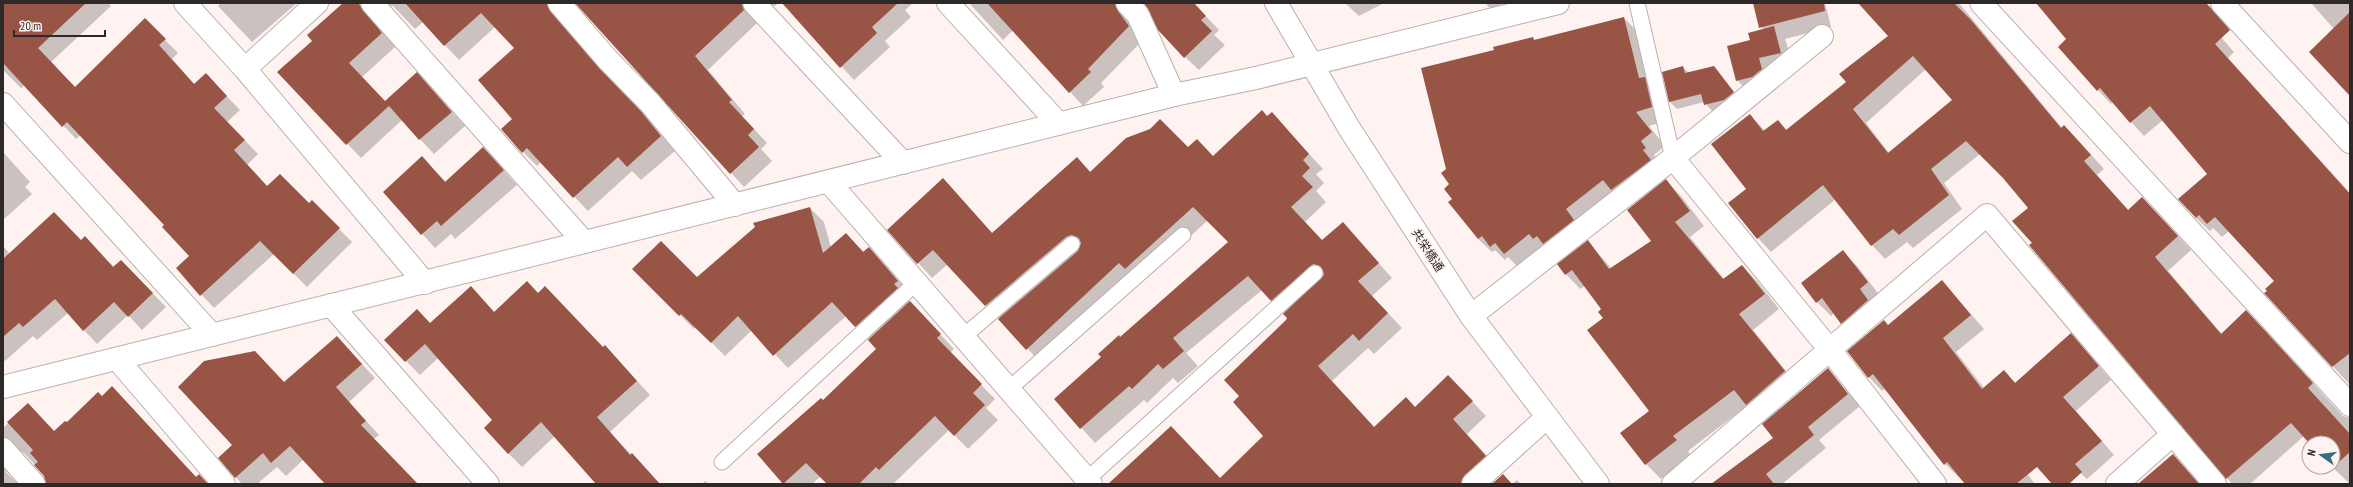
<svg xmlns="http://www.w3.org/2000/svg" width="2353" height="487" viewBox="0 0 2353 487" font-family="'PT Sans Narrow','Noto Sans JP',sans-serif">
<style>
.shadow{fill:#0003;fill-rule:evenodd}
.building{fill:#985545;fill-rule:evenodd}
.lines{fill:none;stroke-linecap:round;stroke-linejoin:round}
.lane-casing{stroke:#bab0ae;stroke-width:17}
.street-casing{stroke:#bab0ae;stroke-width:24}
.secondary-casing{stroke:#bab0ae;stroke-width:24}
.lane{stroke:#fff;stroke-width:15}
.street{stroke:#fff;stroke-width:22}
.secondary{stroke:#fff;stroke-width:22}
.labels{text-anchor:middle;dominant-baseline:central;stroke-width:4;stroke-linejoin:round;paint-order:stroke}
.street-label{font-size:12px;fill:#2c2928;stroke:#fef3f1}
</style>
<rect width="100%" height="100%" fill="#fef3f1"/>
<!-- shadow -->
<path class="shadow" d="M41,3h68l2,3 -60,56 25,26 69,-68 33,33 -6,6 23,26 24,3 21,22 -13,12 31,32 -11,11 21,22 41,17 3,-2 40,40 -45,45 -33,-33 -60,54 -37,-40 14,-12 -25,-31 -85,-90 -5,4 -51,-54 -4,3 -18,-18v-59z
M221,3h76l-45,39 -34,-36z
M343,3h185l24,12 14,14 109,122 -34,29 -9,-9 -44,40 -47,-49 -4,4 -14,-14 -9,-33 1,-71 -20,-21 -36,33 -36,-38 -8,7 -22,-23 -10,-1 -9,16 21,26 -33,30 23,25 32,-28 48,52 -31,28 -32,-34 -41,38 -82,-86 34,-31z
M577,3h201l-3,3 -9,-2 -11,10 2,9 -49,47 37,44 -3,2 25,27 -6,6 11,12 -28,26z
M783,3h130l-8,7 6,7 -26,24 5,6 -36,33z
M969,3h224l26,27 -5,5 11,10 -26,25 -14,-13 -40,-53h-7l4,37 -41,42 3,4 -21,19 -70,-76 -10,10z
M1345,3h39l-25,13z
M1485,3h19l-13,6z
M1754,3h71l6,24 -46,12 9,28 -44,27 -13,-14 14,-39 12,-11z
M1860,3h99l103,125 2,-2 14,14 26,29 -7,6 32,36 27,1 35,38 -23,21 54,63 38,-9 83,91 7,2v66l-18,-17 1,-24h-23l-6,-7 -54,48h-18l-202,-239 3,-2 -4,-35 -24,-30 -25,-24 -36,29 18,26 -49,39 -6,-6 -22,17 -13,-14 -36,-46 -65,53 -13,-14 -11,-49 3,-74 15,16 13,-10 9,9 61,-48 42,-46zM1926,69l27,31 -64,53 -23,-30z
M2037,3h154l43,49 -6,6 122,135v192l-84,-92 9,-12 -46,-50 -7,6 -9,-9 -3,3 -14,-13 12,-44 -45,-54 -19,16 -31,-34 -2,2 -13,-14 -30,-51z
M2311,3h39v90l-16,-64z
M1624,18l14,14 27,89 -16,5 16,20 -11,9 5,7 -141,105 -10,-10 -3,3 -10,-10 -3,2 -14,-13 -25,-40 -6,-29 48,-119 38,-13 3,3z
M1683,67l6,6 24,-6 27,33 -9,7 -19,4 -8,-9 -27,7 -7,-7 -7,-30z
M1272,114l51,55 -7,5 8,9 -8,8 10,11 -21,20 17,19 21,-18 49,55 -20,18 30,32 -28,26 -6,-6 -36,33 43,47 40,-20 47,-17 24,25 -19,18 33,36 -14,14h-376l61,-57 50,52 44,-43 -25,-40 48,-78 -26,-28 -76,63 12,13 -20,17 -5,-5 -26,25 -3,-3 -49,43 -40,-44 48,-42 17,-19 110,-96 -22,-22 -68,63 -99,80 -93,-99 -16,14 -44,-48 69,-36 36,40 84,-75 14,13 97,-23 25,8z
M3,152l27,30 -5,5 7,7 -29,26z
M422,158l24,24 50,-20 21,23 -62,54 -4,-5 -16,14 -51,-56z
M1666,181l15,15 23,30 -14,11 35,43 17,-14 15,15 22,28 -26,21 46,57 -37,32 -14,-14 -60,46 3,5 -30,23 -15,-15 -24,-31 28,-22 -46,-93 -1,-8 -18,-24 -5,3 -14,-15 22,-32 24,27 40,-28z
M810,208l14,14 7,26 15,-14 18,18 5,-4 13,14 29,33 -4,4 47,50 -4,4 45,46 -9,9 12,12 -30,29 -19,-19 -56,54h-64l-8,-8 -9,8h-27l-27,-30 65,-53 54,-52 -31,-33 -58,52 -36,-38 -27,26 -29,-29 -2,2 -60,-60 63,9z
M85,237l29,30 7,-6 45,46 -24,23 -14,-15 -31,29 -29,-31 -31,27 -4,-4 -28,25 -2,-2v-113l8,9 70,-14z
M1843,252l14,14 24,31 -26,40 -21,-24 -3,3 -14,-14 -14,-19z
M1942,281l42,48 -28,23 28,36 20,-16 12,11 55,-48 40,45 -35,31 38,44 -27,24 -14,-13 -74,-30 36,48h-69l-21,-20 -60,-75 -3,2 -13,-14 -21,-25 40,-26z
M471,287l24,26 43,-19 80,66 32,35 -40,37 49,52h-62l-42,-48 -33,31 -14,-14 -15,-33 -55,-62 -18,17 -35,-35 46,-16z
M337,337l38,41 -26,24 30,33 -5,4 43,45h-91l-23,-24 -17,16 -9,-9 -20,17h-15l-23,-26 14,-13 52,-62z
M1828,369l32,37 -41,34 7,8 -44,36h-69l62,-46z
M28,404l27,28 139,43 14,9h-162l-2,-9 -20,-22 -9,-4 -11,10 2,13 12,12h-15v-56z
M2173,455l27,29h-61z
M1517,480l4,4h-9z
M705,481l4,3h-7z"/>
<!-- building -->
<path class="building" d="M3,3h83l-48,45 37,39 70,-69 21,21 -7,6 35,39 12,-11 21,23 -13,12 31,32 -11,10 33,36 13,-12 29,29 3,-3 28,28 -47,46 -33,-33 -60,55 -24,-28 13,-12 -27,-29 2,-2 -97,-103 -5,5 -59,-64z
M343,3h15l24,30 -33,30 36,38 32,-29 35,40 -33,28 -30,-34 -43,39 -69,-73 35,-31 -5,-6z
M405,3h142l3,8 49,57 42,43 20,25 -34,31 -9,-10 -45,41 -46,-50 -5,5 -21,-24 11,-10 -34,-39 36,-32 -33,-35 -37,33z
M575,3h167l2,7 -49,46 37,44 -3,2 25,27 -6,6 11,12 -29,27z
M782,3h116l-26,24 5,6 -37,35z
M987,3h128l3,8 11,15 -41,43 3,3 -22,21z
M1144,3h50l12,13 -5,4 11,11 -28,27 -26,-28z
M1753,3h71l1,8 -66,17z
M1858,3h96l17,17 90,108 3,-3 27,30 -7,6 44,49 14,-13 36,39 -23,21 66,77 25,-24 67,73 -5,5 42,46v18l-18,16 1,-25h-24l-18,-20 -65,56 -197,-234 3,-2 -20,-22 16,-13 -25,-30 -37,-37 -35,28 18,26 -50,40 -6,-6 -22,17 -48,-61 -66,54 -29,-36 18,-14 -35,-45 39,-30 13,17 15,-11 8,10 60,-48 -7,-8 49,-38zM1913,56l39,44 -64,53 -35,-44z
M2036,3h170l5,5 19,22 -15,14 135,150v159l-18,14 -68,-74 3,-2 -2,-2 9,-8 -59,-64 -8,7 -8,-9 -3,3 -18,-19 29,-25 -57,-68 -20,17 -30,-35 -3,3 -39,-44 8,-8z
M2350,12v84l-41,-44z
M1624,17l15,61 6,-1 7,30 -16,5 16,20 -11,9 5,7 -3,2 8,10 -40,30 -8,-10 -37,29 8,11 -31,24 -6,-8 -4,3 -4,-5 -25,20 -9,-11 -5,4 -8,-11 -4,3 -30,-37 4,-3 -8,-10 5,-5 -8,-11 5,-4 -25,-101 73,-18 -1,-3 40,-10 1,3z
M1774,26l7,27 -22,5 3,11 -10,8 -16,4 -9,-35 23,-6 -2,-7z
M1683,66l2,7 29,-7 20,26 -10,8 -20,5 -3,-11 -32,8 -7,-30z
M1262,110l5,6 5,-4 37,42 -6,6 7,8 -8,8 11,11 -22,20 31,33 21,-18 36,41 -21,18 30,32 -29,28 -6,-7 -35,32 56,61 32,-30 9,10 33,-32 25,26 -20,18 33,37 -21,19 -4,9h-353l63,-58 49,52 43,-42 -30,-34 6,-6 -15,-16 62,-60 1,-2 -4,-4 41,-39 -3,-8 -8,-3 -42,37 -23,-25 -75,62 11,13 -21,18 -5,-5 -26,25 -3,-3 -49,43 -26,-30 47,-42 -3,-3 21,-19 1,2 108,-95 -35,-35 -68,62 -6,-6 -93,87 -28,-31 80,-68 3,-8 -2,-5 -8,-3 -5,2 -81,69 -52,-56 -16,14 -30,-34 56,-52 49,55 85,-76 13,15 36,-34 24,-9 10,-10 28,28 9,-8 16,17z
M483,147l21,23 -63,56 -4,-5 -16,14 -38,-43 39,-36 23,26z
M1666,179l24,32 -15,11 48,57 19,-14 23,29 -26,20 46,57 -39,34 -12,-15 -61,46 4,4 -32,25 -25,-32 29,-22 -62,-81 16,-12 -5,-6 3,-3 -29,-39 -7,5 -8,-11 31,-24 21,29 42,-28 -24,-31z
M810,207l13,46 23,-20 17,19 6,-5 29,34 -4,3 4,4 -43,39 -23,-25 -59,54 -35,-40 -27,27 -30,-29 -2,2 -47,-47 29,-28 36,36 58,-50 -2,-4z
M54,212l27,28 4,-4 28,31 8,-7 32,33 -25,24 -14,-15 -31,29 -28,-32 -32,28 -4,-4 -16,14v-78z
M1843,250l25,32 -8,7 8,11 -27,24 -19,-26 -6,5 -15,-20z
M1942,280l29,35 -28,23 39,51 22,-19 11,13 56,-50 28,33 -36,31 39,44 -27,23 7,8 -13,12h-17l-15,-17 -21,17h-51l-18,-22 -3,3 -71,-91 -5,4 -21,-27 37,-31 4,5z
M527,281l11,12 7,-7 58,61 2,-2 32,36 -40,36 33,38 2,-2 28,31h-64l-55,-62 -33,32 -24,-26 8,-8 -67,-76 -20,18 -21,-22 33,-31 13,14 41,-37 23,26z
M910,301l31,33 -4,4 45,46 -9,9 12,12 -31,31 -19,-20 -56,54 -3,-3 -17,17h-32l-21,-21 -23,21 -26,-30 64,-56 2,2 53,-51 -8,-9z
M337,336l25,28 -26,23 30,34 -5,4 57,59h-93l-35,-38 -19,17 -8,-10 -28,25 -17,-20 14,-13 -54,-58 26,-26 51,-10 29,31z
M1828,368l20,26 -40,33 6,8 -48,39 8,10h-63l62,-46 -11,-14z
M112,386l84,91 3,-3 9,10h-162l-2,-8 -10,-11 4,-3 -8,-9 3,-3 -26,-28 21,-19 26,28 11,-10 2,1 31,-30 4,4z
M2173,454l26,30h-61z
M1503,474l9,10h-20z"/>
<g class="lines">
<!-- lane casing -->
<g class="lane-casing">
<path id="lane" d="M1637,3l36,155
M964,336l108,-92
M1009,389l174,-154
M722,462l195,-180
M1082,484l233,-211"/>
</g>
<!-- street casing -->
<g class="street-casing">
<path id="street" d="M185,3l60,66 180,214
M372,3l212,239
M559,3l49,57 42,43 85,102
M754,3l149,160
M948,3l111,121
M1127,3l11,12 36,80
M1981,3l369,402
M2222,3l128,139
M245,69l72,-66
M3,104l209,231
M1673,158l157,192 105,134
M829,182l262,302
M331,305l157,179
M1471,316l202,-158 149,-122
M117,359l107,125
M3,449l31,35
M1473,484l74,-67
M1673,484l314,-269 228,269
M2117,484l56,-50"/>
</g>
<!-- secondary casing -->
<g class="secondary-casing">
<path id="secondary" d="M1276,3l73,125 122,188 127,168
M3,387l1171,-292 82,-17 302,-75"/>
</g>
<!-- lane -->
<use href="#lane" class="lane"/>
<!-- street -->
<use href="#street" class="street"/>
<!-- secondary -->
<use href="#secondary" class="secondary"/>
</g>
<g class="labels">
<!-- street labels -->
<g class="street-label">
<text transform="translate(1428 250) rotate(57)">共栄橋通</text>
</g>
</g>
<!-- border -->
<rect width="2353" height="487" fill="none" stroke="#2c2928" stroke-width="8"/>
<!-- north arrow -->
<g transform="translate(2321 455) rotate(284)"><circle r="19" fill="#fef3f1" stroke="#aaa2a1"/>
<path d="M0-3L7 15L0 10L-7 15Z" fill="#326e85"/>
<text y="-6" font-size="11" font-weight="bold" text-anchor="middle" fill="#2c2928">N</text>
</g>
<!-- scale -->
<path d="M14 30v6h91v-6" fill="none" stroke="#2c2928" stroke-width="2"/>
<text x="20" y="30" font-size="12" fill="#2c2928" stroke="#fef3f1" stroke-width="3" paint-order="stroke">20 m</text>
</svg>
